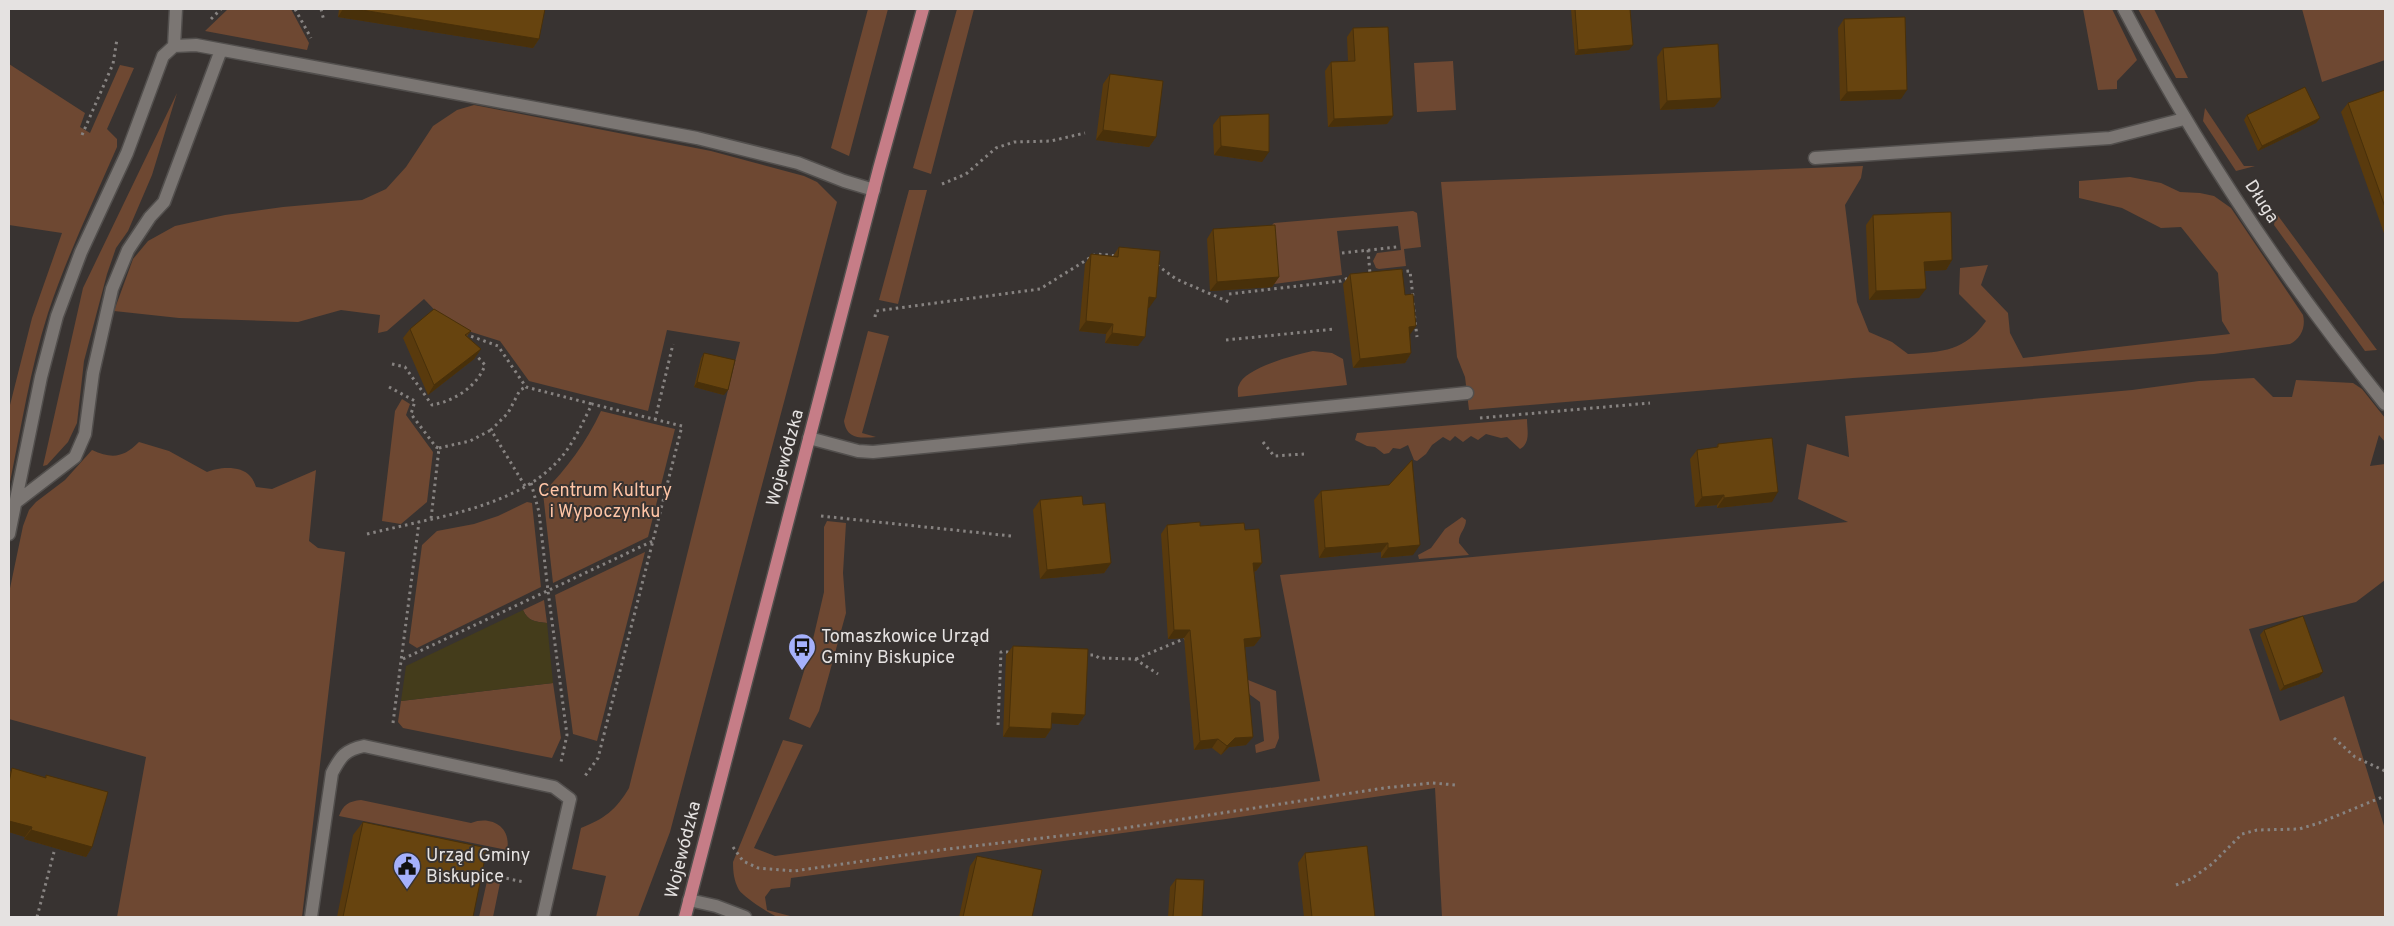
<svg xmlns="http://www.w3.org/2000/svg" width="2394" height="926" viewBox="0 0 2394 926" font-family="Overpass,sans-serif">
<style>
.green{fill:#6e4832}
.sand{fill:#443c1b}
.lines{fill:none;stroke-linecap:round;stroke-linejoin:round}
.minor-casing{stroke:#524f4d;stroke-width:15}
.major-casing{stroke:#524f4d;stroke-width:15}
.path{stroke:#878381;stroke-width:3;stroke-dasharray:2.5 4;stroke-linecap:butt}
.minor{stroke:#7b7673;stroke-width:12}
.major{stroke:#c67d87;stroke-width:12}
.wall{fill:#593a0d}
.shaded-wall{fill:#48300a}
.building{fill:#67440f;stroke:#48300a}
.labels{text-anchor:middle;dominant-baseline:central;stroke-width:4;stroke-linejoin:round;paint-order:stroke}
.street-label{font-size:18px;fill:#e5e2e1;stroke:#383331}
.park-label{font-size:18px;fill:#ffc5a6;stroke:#383331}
.poi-label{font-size:18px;fill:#e5e2e1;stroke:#383331;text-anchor:start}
</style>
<rect width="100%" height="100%" fill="#383331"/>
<!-- green -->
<path class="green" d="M228,9h63l18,34 -2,7 -102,-19z
M868,9h20l-39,147 -18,-8z
M957,9h17l-43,165 -18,-6z
M2083,9h29l25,51 -20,21v8l-19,1z
M2138,9h16l34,69h-12z
M2302,9h83v51l-63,22z
M1453,61l3,49 -39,2 -3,-49z
M9,64l76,49 -5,14 10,6 30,-68 14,3 -27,61 10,10v8c-24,55 -50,109 -69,166 -18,56 -27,116 -39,174l1,-82 22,-87 30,-85 -53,-8z
M177,93l-25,82 -24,56 -12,17 -9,26 -23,87 -7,62 -9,19 -21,23 -4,1 40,-178z
M474,105l237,46 93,25 13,6 20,20 -167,630 -32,85h-42l10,-41 -34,-7 9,-41c23,-9 35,-18 48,-40l111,-446 -73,-12 -19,81 -119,-30 -29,-40 -51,-16 -25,-26 -37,32 -9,2 2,-18 -39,-5 -43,12 -119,-4 -65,-7 19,-52 15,-18 27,-15 50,-11 58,-8 79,-7 24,-11 20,-22 27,-41 24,-16z
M2205,108l39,58h11l-19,5 -33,-50z
M1863,166l-2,12 -16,27 12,97 12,30 23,10 16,12c35,-2 57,-3 78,-33l-27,-27 1,-26 28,-3 -7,20 27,28 2,20 13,25 207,-24 -8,-13 -4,-48 -37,-46 -20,1 -39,-20 -43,-10v-17l51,-4 31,6 19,9 20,1 14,3 17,12 72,107c3,12 -2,24 -13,29l-76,10 -361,24 -384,32 -4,-33 -8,-20 -16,-175z
M909,190h18l-29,114 -19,-4z
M1413,211l4,2 4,34 -17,2 2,17 -27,3 -3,-1 -3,-7 4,-8 24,-3 -3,-24 -61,5 5,44 -68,9 -3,-58 3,-3z
M2276,213l101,137 -12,1 -91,-126z
M868,331l21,5 -27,97 14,4c-15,1 -29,3 -32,-16z
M1313,351l19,2 11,6 4,26 -109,12c0,-4 -1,-9 1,-12 5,-17 58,-31 74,-34z
M2254,378l19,19h19l4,-17 57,3 9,6 23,29v24l-6,-7 -9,31 15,-2v116l-29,22 -107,27 31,92 64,-25 41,133v88h-943l-7,-129 -209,31 -435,59 -1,9 -19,2 -6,8 2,13 27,7c-4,0 -11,1 -16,0 -9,-3 -34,-20 -39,-27 -5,-9 -6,-18 -6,-28l50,-122 20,5 -49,103 21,8 545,-75 -40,-206 568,-53 -50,-23 9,-55 42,13 -4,-41 287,-26 67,-9z
M402,399l8,5 -4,11 27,37 -6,50 -26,22 -19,-3 13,-110z
M601,411l74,18 -27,108 -95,46 -10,-90c24,-25 43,-50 58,-82z
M1527,419c0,11 4,24 -7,30l-13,-12 -6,1 -15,-4 -8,6 -7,-4 -8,6 -8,-6 -5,5 -7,-4 -11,8 -6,9 -9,7 -3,-1 -6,-15 -8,4 -7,-1 -4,5 -5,1 -9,-7 -8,-1 -12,-6 2,-7z
M139,442l30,9 38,21c11,-5 34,-7 43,4 3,3 5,8 6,11l16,2 44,-19 -7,71 9,7 27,4 -43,365h-185l29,-160 -137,-38v-126l14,-67 6,-16 7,-8 29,-22 27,-30c20,9 31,8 47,-8z
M527,502l5,1 9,84 -124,61 -8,-5 13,-98 15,-14 37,-7 24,-8z
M1462,517l4,3c0,9 -8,14 -7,23l10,12 -50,4 -1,-4 13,-7 14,-19z
M827,521l19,2 -3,50 3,40 -27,98 -9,17 -21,-9 21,-67 14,-60v-65z
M645,552l-48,189 -24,-7 -18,-139z
M544,600l3,23c-12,-1 -19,-2 -24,-13z
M1248,680l28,11 3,47 -4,10 -19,5 -1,-8 9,-4 -4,-39 -11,-8z
M553,683l8,55 -9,20 -149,-30 -5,-6 3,-21z
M361,800l110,23c20,-8 41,4 36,27l-168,-34c4,-11 10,-15 22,-16z
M487,881l13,2 -7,34h-14z"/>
<!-- sand -->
<path class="sand" d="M523,610c5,11 12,12 24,13l6,60 -152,18 5,-35z"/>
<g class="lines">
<!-- minor casing -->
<g class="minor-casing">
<path id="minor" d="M2124,9c73,139 162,272 261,395
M174,46l2,-37
M1815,158l295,-20 74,-19
M809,438l49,13 15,1 594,-59
M15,503l60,-46 10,-23 8,-61 19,-84 16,-39 22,-33 14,-15 57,-152
M9,534l32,-157 16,-61 24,-64 46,-99 36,-97 11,-10 22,-1 501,93 101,25 46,18 30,9
M689,900l27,6 29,11
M311,917l21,-144c9,-17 13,-23 32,-27l190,41 16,12 -27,118"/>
</g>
<!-- major casing -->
<g class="major-casing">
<path id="major" d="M685,917l194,-748 44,-160"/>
</g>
<!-- path -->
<path class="path" d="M295,9l16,29
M321,9l3,12
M211,19l10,-10
M82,135l31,-71 4,-25
M942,184l24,-10 30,-26 18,-6 37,-1 34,-8
M1368,250l2,24
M1342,253l55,-6
M1157,265l19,14 53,23
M1400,272l10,-1 3,26
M1229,294l112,-13 10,-4
M1413,303l4,34
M875,317l1,-6 164,-22 56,-35 22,2
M465,334l33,12 28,41 66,17
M1226,340l109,-11
M392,364l13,3 27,38c22,-4 45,-18 53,-40l-10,-11
M389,387l26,14 -4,13 25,33 3,1 -8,71
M1480,418l170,-15
M655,420l18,-76
M1263,442l11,14 30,-2
M439,448l31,-7 21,-11
M531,483l8,29 9,79 19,144 -6,27
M525,486l-34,-56 17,-17 12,-23 6,-3
M821,516l190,20
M367,534l52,-12
M1084,655h11l4,3 36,1 23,15
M403,659l252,-119
M1136,659l50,-21
M393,723l26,-201c45,-10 104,-24 137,-59 16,-16 26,-39 36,-59l90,22 -84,332 -13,18
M998,725l3,-73h9
M2334,738l21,19 30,14
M733,847l10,14 15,7 36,3 146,-21 172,-20 272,-42 48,-5 24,2
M485,853l1,-3 43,9
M481,873l43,9
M2176,885l15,-6 21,-15 30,-30 15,-4 42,-1 20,-6 66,-27
M37,917l17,-65"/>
<!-- minor -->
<use href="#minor" class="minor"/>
<!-- major -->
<use href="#major" class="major"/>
</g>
<!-- wall -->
<path class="wall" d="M339,9h206l-6,30 -6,9 -195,-31z
M1571,9h59l-1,41 -54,5z
M1844,19l57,80 -61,2 -2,-73z
M1353,28l40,88 -6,8 -59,3 -3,-56 6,-9 17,-1 -1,-24z
M1663,48l58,50 -7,9 -54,3 -3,-53z
M1110,74l46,63 -7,10 -53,-7 7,-56z
M2385,90v146l-44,-124 7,-9z
M2247,115l73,3 -4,5 -58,28 -14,-31z
M1220,116l42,46 -48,-7 -1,-30z
M1873,215l79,45 -6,10 -21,1 -6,27 -50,2 -3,-75z
M1213,229l66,48 -7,10 -62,4 -3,-52z
M1119,247l30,61h-1l-10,38 -33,-3 1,-9 -27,-3 6,-67 6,-10 22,2z
M1350,274l55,21 11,31 -6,8 1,19 -6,10 -52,5 -10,-84z
M410,329l61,2 -4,5 14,13 -7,10 -46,36 -25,-57z
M704,353l20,42 -30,-8 7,-29z
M1718,444l54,58 -55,6v-3l-22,2 -5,-48 7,-9 19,-2z
M1321,491l92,64 -32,3v-6l-62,6 -5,-58z
M1040,500l43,5 28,58 -7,10 -64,6 -7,-69z
M1167,525l33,1 45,4 17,33 -6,8 -2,1 7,65 -7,9 -9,1 8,90 -7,8 -17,2 -8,8 -9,-7 -18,2 -10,-112 -16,1 -7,-105z
M2264,630l55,47 -39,14 -20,-56z
M1013,646l72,69 -7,10 -26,-2 -1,6 -6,9 -42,-1 3,-82z
M12,768l33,9 1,-2 46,72 -6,10 -62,-18 1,-2 -16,-5v-58z
M363,822l110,95h-136l16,-82z
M1305,853l70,64h-71l-6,-54z
M977,856l55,61h-73l11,-51z
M1176,879l26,38h-34l2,-30z"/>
<!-- shaded-wall -->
<path class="shaded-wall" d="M343,9h13l183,30 -6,9 -195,-31z
M1633,45l-4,5 -54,5 3,-5z
M1907,90l-6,9 -61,2 7,-9z
M1721,98l-7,9 -54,3 7,-9z
M1393,116l-6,8 -59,3 6,-8z
M2320,118l-4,5 -58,28 4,-5z
M1103,130l53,7 -7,10 -53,-7z
M1221,146l48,6 -7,10 -48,-7z
M1952,260l-6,10 -28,1 6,-9z
M1279,277l-7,10 -62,4 7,-9z
M1926,289l-7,9 -50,2 7,-9z
M1149,297l7,1 -7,10 -7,-1z
M1086,321l27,3 -7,10 -27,-3z
M1416,326l-7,10v-9z
M1112,333l33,4 -7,9 -33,-3z
M481,349l-7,10 -46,36 6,-10z
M1411,353l-6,10 -52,5 7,-9z
M697,382l31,8 -4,5 -30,-8z
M1778,492l-6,10 -55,6 7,-10z
M1724,495l-7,10 -22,2 7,-10z
M1388,543l-7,9 -62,6 6,-10z
M1420,545l-7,10 -32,3 7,-10z
M1111,563l-7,10 -64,6 7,-9z
M1253,563h9l-6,8 -9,1z
M1174,630h16l-6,8 -16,1z
M1261,637l-7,9 -16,2 6,-9z
M2323,672l-4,5 -39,14 4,-5z
M1052,713l33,2 -7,10 -33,-2z
M1009,727l42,2 -6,9 -42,-1z
M1253,737l-7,8 -17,2 -8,8 6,-9 8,-8z
M1218,739l-6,9 -18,2 6,-9z
M9,821l23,6 -7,10 -16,-5z
M31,830l61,17 -6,10 -62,-18z"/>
<!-- building -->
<path class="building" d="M356,9h189l-6,30z
M1575,9h55l3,36 -55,5z
M1905,17l2,73 -60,2 -3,-73z
M1388,27l5,89 -59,3 -3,-57 24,-1 -2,-33z
M1718,44l3,54 -54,3 -4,-53z
M1110,74l53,7 -7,56 -53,-7z
M2305,87l15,31 -58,28 -15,-31z
M2385,90v117l-37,-104z
M1269,114v38l-48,-6 -1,-30z
M1951,212l1,48 -28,2 2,27 -50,2 -3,-76z
M1275,225l4,52 -62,5 -4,-53z
M1119,247l41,4 -4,47 -7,-1 -4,40 -33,-4 1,-9 -27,-3 5,-67 27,3z
M1402,269l3,26 8,-1 3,32 -7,1 2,26 -51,6 -10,-85z
M434,309l37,22 -6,4 16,14 -47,36 -24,-56z
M704,353l31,7 -7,30 -31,-8z
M1772,438l6,54 -54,6v-3l-22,2 -5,-47 21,-3v-3z
M1412,460l8,85 -32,3v-5l-63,5 -4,-57 68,-6z
M1082,496l1,9 22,-2 6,60 -64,7 -7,-70z
M1200,522v4l44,-3 1,7 14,-1 3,34h-9l8,74 -17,2 9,98 -18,1 -8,8 -9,-7 -18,2 -10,-111h-16l-7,-105z
M2303,616l20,56 -39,14 -20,-56z
M1013,646l75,3 -3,66 -33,-2 -1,16 -42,-2z
M12,768l34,10v-3l62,17 -16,55 -61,-17 1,-3 -23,-6v-39z
M363,822l124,26 -14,69h-130z
M1367,846l8,71h-63l-7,-64z
M977,856l65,14 -10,47h-69z
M1176,879l28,1 -2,37h-29z"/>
<!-- icons -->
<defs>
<g id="bus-pin" transform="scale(1.4375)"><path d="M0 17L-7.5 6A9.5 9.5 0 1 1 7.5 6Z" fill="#a5b1fc" stroke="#383331"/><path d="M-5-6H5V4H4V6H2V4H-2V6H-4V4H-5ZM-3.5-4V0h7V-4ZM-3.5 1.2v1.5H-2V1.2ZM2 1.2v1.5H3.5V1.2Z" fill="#111"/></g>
<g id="civic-pin" transform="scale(1.4375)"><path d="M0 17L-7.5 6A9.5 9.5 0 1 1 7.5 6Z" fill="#a5b1fc" stroke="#383331"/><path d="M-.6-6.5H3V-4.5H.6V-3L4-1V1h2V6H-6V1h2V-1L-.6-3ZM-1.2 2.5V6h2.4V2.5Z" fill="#111"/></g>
</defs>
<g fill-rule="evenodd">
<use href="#bus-pin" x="802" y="647"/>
<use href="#civic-pin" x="407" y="866"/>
</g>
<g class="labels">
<!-- street labels -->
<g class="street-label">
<text transform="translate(2261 202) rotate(57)">Długa</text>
<text transform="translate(786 458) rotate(-75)">Wojewódzka</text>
<text transform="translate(684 850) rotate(-76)">Wojewódzka</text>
</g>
<!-- park labels -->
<g class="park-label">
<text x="605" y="491">Centrum Kultury<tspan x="605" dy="21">i Wypoczynku</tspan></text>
</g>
<!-- poi labels -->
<g class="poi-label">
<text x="821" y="637">Tomaszkowice Urząd<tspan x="821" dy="21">Gminy Biskupice</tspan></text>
<text x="426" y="856">Urząd Gminy<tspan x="426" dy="21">Biskupice</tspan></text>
</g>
</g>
<!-- border -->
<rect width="2394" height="926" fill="none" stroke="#e5e2e1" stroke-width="20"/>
</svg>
